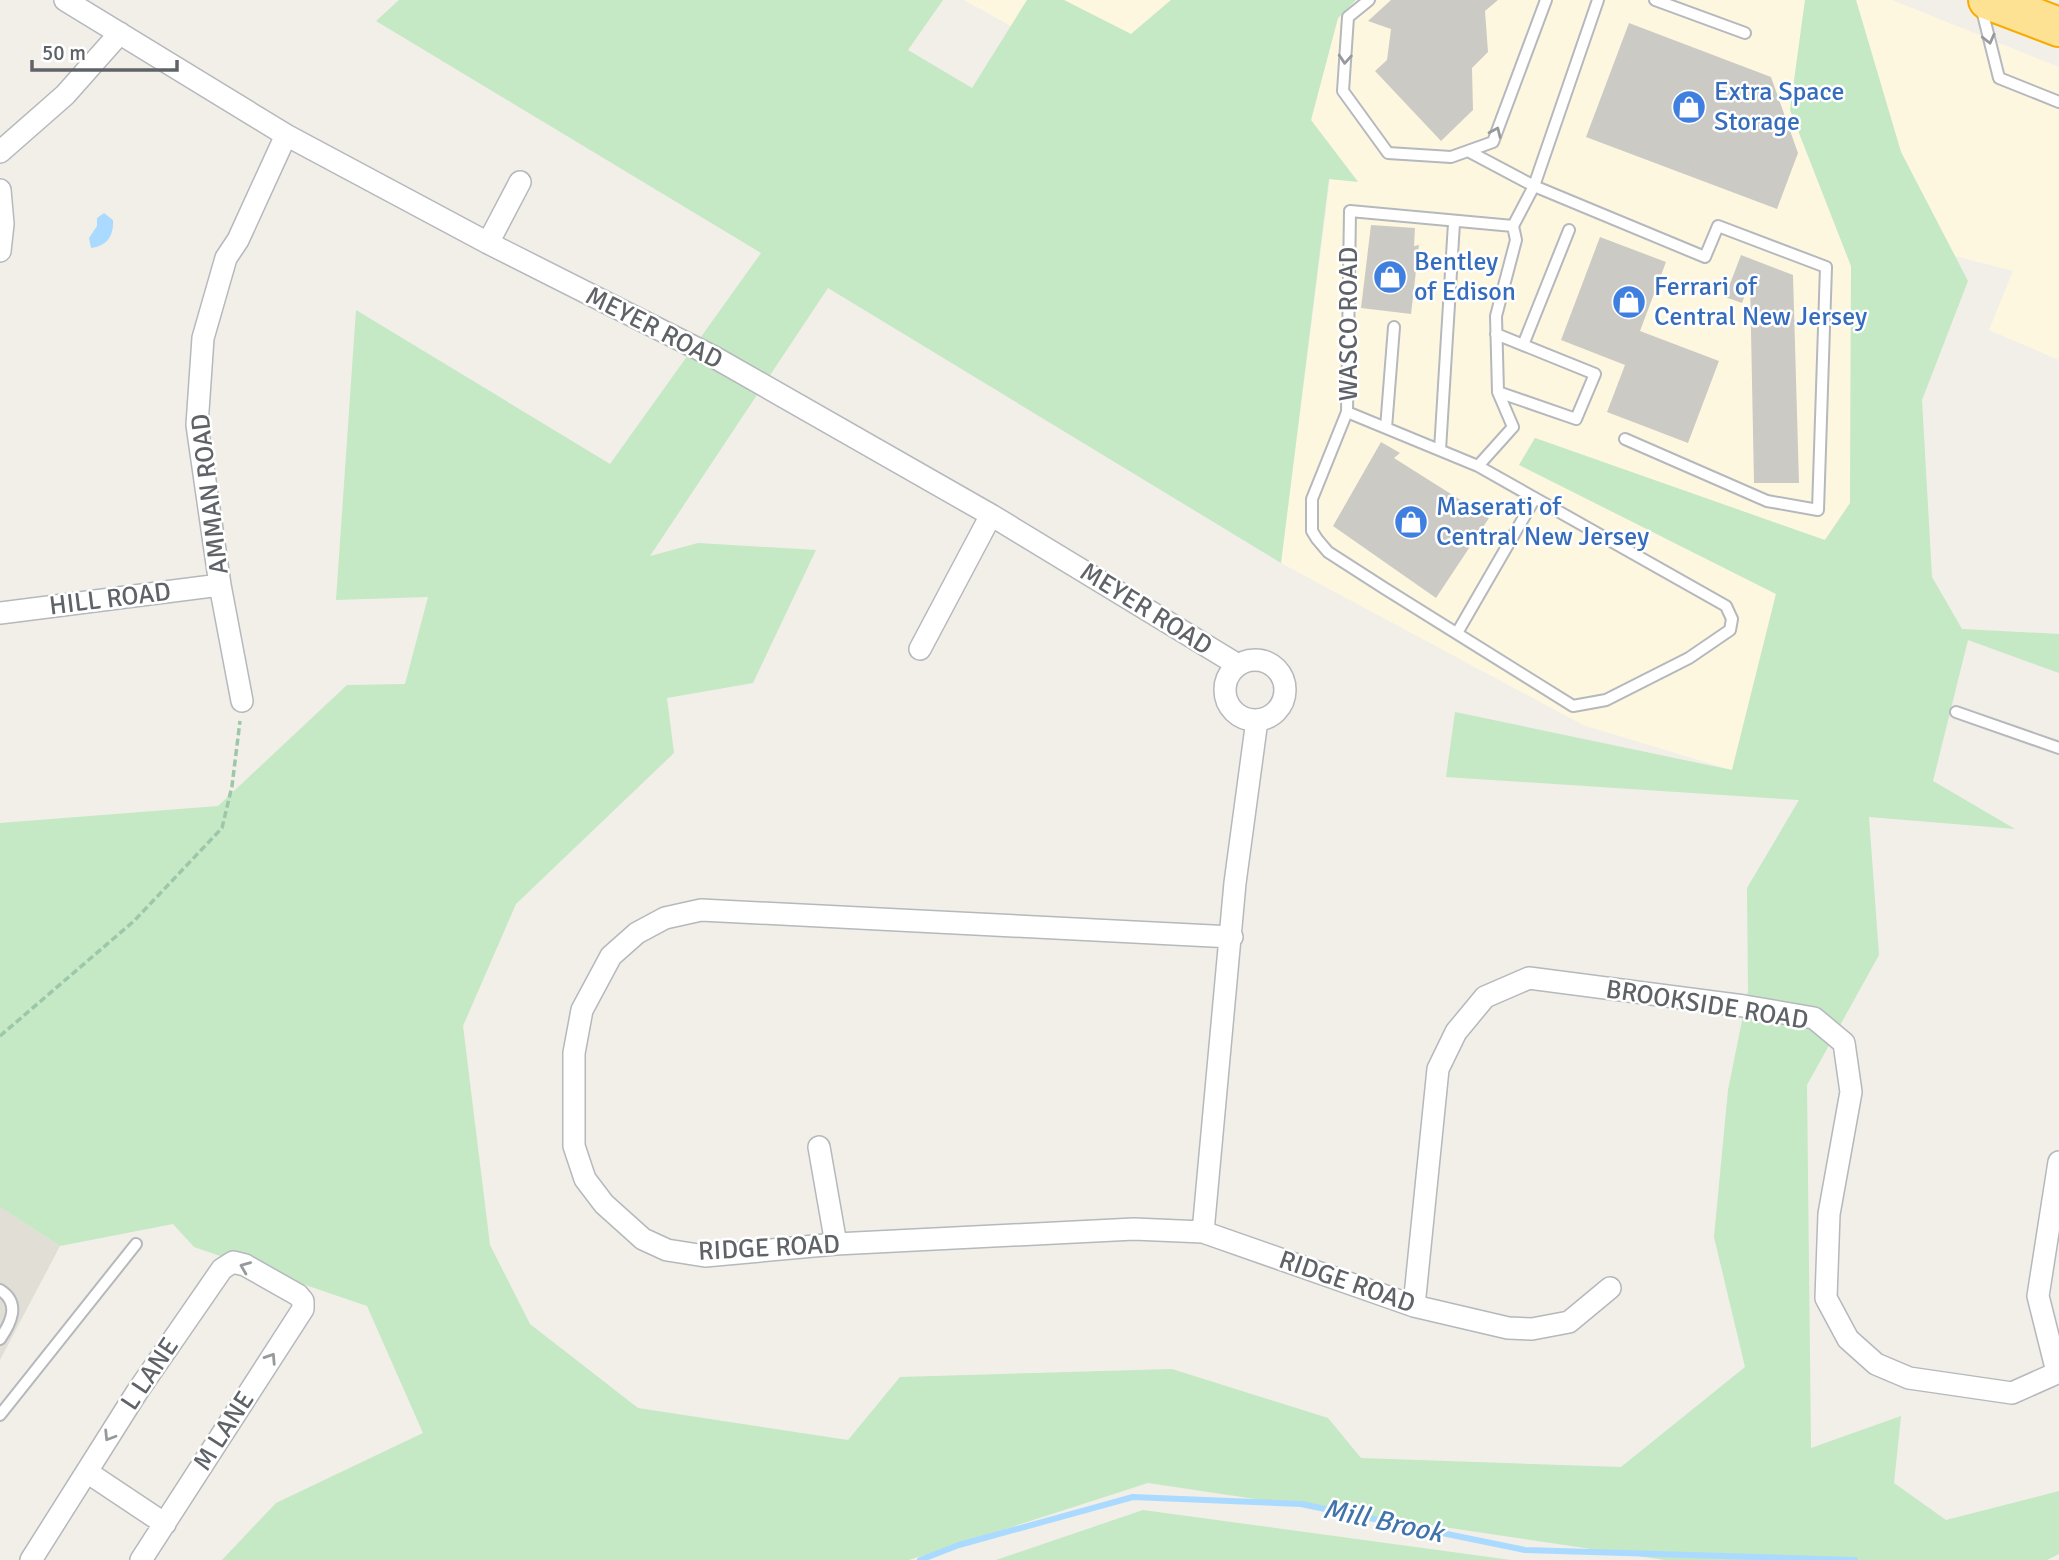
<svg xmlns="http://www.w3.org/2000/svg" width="2059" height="1560" viewBox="0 0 2059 1560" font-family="Signika,sans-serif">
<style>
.commercial{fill:#fef7e0}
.education{fill:#e1ded6}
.green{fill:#c5e8c5}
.water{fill:#aadaff}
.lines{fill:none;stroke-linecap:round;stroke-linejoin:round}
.stream{stroke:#aadaff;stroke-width:6}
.building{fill:#cccac5}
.lane-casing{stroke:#b5b8bc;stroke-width:14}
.street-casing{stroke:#b5b8bc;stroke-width:24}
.highway-casing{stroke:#f9ab00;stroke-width:42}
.path{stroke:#9cc7a9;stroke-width:3.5;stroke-dasharray:7 3.5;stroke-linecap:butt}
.lane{stroke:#fff;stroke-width:10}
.street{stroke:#fff;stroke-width:21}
.highway{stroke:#fde293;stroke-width:38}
.oneway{stroke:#979a9d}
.labels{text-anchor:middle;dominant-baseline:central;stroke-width:5;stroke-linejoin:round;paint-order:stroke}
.shop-label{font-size:26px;fill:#366cbe;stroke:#fff;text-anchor:start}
.street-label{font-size:26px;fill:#5f6368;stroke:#fff}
.water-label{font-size:28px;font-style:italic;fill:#4174aa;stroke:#fff}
</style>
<rect width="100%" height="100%" fill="#f1efe8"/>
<!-- commercial -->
<path class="commercial" d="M964,0h63l-16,26z
M1064,0h107l-40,34z
M1356,0h449l-15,110 61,156 -1,237 -26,38 -288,-103 -17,26 257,130 -44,176 -149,-45 -302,-162 49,-384 28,2 -47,-61 27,-102z
M1856,0h36l167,67v293l-70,-30 24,-59 -58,-15 -54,-104z"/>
<!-- education -->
<path class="education" d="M0,1207l60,39 -60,114z"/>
<!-- green -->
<path class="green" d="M399,0h544l-35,50 64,38 55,-88h37l67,34 40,-34h185l-18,18 -27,102 47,62 -29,-3 -48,384 -453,-275 -178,268 48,-13 118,7 -63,133 -86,15 7,55 -158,151 -53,122 27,219 40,79 108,84 210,32 52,-63 272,-8 156,49 33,40 260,9 124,-100 -31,-130 14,-147 20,-99 -1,-103 52,-88 -353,-23 9,-65 277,58 44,-176 -257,-129 16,-27 290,102 25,-37 1,-237 -61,-156 15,-110h51l45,152 67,129 -46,119 10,177 30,52 97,5v39l-91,-33 -35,141 82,48 -146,-12 10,138 -72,130 4,363 90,-32 -7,67 52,37 113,-29v63l-12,6h-382l-517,-77 -239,77h-687l54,-57 147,-70 -56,-127 -173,-59 -21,-23 -113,22 -60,-39v-384l218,-17 129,-121 58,-1 23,-87 -92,3 20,-290 254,154 151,-211 -385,-232z
M1143,1510l368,50h-515z"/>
<!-- water -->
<path class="water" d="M104,213l9,7c1,16 -6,26 -22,28l-2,-10 8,-12v-8z"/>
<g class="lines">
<!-- stream -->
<path class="stream" d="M920,1560l39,-15 174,-48 168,7 224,46 330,10"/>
</g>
<!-- building -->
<path class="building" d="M1391,0h107l-13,11 3,41 -16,16 1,42 -32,31 -66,-70 12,-11 4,-31 -23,-8z
M1629,23l142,54 27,76 -21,56 -191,-72z
M1371,225l44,3 -1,18 5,-1 -8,69 -50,-6z
M1600,237l66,25 -26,69 79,30 -31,82 -81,-31 18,-47 -64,-25z
M1741,255l52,20 6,208h-45l-4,-202 -8,22 -17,-6z
M1381,442l19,11 -6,5 95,60 -53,80 -103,-72z"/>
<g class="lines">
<!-- lane casing -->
<g class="lane-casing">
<path id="lane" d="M1369,0l-21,17 -5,74 45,62 63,4 42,-15 53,-142
M1655,0l90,33
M1981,6l18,72 60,24
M1468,151l66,35 171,71 13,-31 108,41 -8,243 -51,-9 -142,-62
M1513,226l-163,-15 -3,201 131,54 35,-39 -15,-35 -2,-76 20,-76 -3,-14 21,-40 64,-186
M1496,334l99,40 -19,45 -78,-27
M1523,345l46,-115
M1347,412l-35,87v32l5,8 11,13 56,36 189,118 33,-6 83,-42 41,-28 2,-11 -6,-13 -248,-140
M1386,428l8,-101
M1440,450l14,-227
M1457,633l78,-135
M1956,712l103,36
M0,1290c21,13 11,33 0,49
M0,1415l136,-171"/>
</g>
<!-- street casing -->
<g class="street-casing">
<path id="street" d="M65,0l221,135 202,108 226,114 277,158 247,150
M0,152l65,-57 55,-62
M0,190l3,34 -3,27
M488,243l32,-61
M0,613l220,-28
M920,649l71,-134
M1225 690a30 30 0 1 1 60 0a30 30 0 1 1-60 0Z
M242,701l-22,-116 -23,-160 6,-87 23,-80 12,-18 48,-105
M1232,937l-531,-27 -36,8 -28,15 -26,23 -29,54 -8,43v93l11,33 19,25 39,35 24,11 38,6 131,-12 298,-15 69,3 211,74 94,22 24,1 37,-7 41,-34
M819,1147l17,97
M1203,1232l32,-349 22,-163
M1414,1306l24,-237 18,-37 29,-35 44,-19 215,28 70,12 30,25 7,49 -22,122 -3,84 22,41 28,25 33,14 103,15 47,-21
M2057,1372l-19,-76 21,-134
M87,1472l78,52
M31,1560l106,-168 85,-123 11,-7 12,3 53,30 5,6v8l-162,251"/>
</g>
<!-- highway casing -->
<g class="highway-casing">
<path id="highway" d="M1988,0l71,27"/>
</g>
<!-- path -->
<path class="path" d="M0,1036l134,-115 88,-93 10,-42 8,-65"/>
<!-- lane -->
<use href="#lane" class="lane"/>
<!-- street -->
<use href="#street" class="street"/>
<!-- highway -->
<use href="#highway" class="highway"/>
</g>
<!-- one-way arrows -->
<defs><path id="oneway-chevron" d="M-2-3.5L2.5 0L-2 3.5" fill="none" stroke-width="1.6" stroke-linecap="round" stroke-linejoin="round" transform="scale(1.75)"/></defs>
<g class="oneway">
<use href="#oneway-chevron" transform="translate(1989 39) rotate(76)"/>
<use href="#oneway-chevron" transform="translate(1345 59) rotate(94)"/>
<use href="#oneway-chevron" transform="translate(1496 132) rotate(-66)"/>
<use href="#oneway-chevron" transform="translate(245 1267) rotate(-158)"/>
<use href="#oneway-chevron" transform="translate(271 1358) rotate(-57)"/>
<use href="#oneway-chevron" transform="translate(109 1436) rotate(122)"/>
</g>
<!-- icons -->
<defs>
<g id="shop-disc" transform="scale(1.75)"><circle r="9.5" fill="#3f7fe0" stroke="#fff"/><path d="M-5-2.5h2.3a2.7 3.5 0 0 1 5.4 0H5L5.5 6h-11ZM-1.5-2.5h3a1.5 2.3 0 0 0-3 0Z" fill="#fff"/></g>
</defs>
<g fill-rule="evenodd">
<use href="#shop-disc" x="1689" y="107"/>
<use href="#shop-disc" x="1390" y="277"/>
<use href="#shop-disc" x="1629" y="302"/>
<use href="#shop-disc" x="1411" y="522"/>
</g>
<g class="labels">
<!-- shop labels -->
<g class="shop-label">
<text x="1714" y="92">Extra Space<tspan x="1714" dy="30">Storage</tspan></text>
<text x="1414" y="262">Bentley<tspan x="1414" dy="30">of Edison</tspan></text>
<text x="1654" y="287">Ferrari of<tspan x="1654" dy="30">Central New Jersey</tspan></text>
<text x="1436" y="507">Maserati of<tspan x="1436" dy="30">Central New Jersey</tspan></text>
</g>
<!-- street labels -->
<g class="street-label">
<text transform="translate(1349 324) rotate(-90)">WASCO ROAD</text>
<text transform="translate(654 328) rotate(27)">MEYER ROAD</text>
<text transform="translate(210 494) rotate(-97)">AMMAN ROAD</text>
<text transform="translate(110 599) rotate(-7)">HILL ROAD</text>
<text transform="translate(1146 609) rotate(32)">MEYER ROAD</text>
<text transform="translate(1707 1005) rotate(9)">BROOKSIDE ROAD</text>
<text transform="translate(769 1248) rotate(-3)">RIDGE ROAD</text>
<text transform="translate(1347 1282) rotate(19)">RIDGE ROAD</text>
<text transform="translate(150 1374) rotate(-56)">L LANE</text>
<text transform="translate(224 1431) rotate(-57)">M LANE</text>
</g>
<!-- water labels -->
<g class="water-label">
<text transform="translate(1383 1521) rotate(12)">Mill Brook</text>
</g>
</g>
<!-- scale -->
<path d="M32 60v10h145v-10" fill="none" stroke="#5f6368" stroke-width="3.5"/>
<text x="42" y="60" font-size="21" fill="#5f6368" stroke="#ffffff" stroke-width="5" paint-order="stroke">50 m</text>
</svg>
